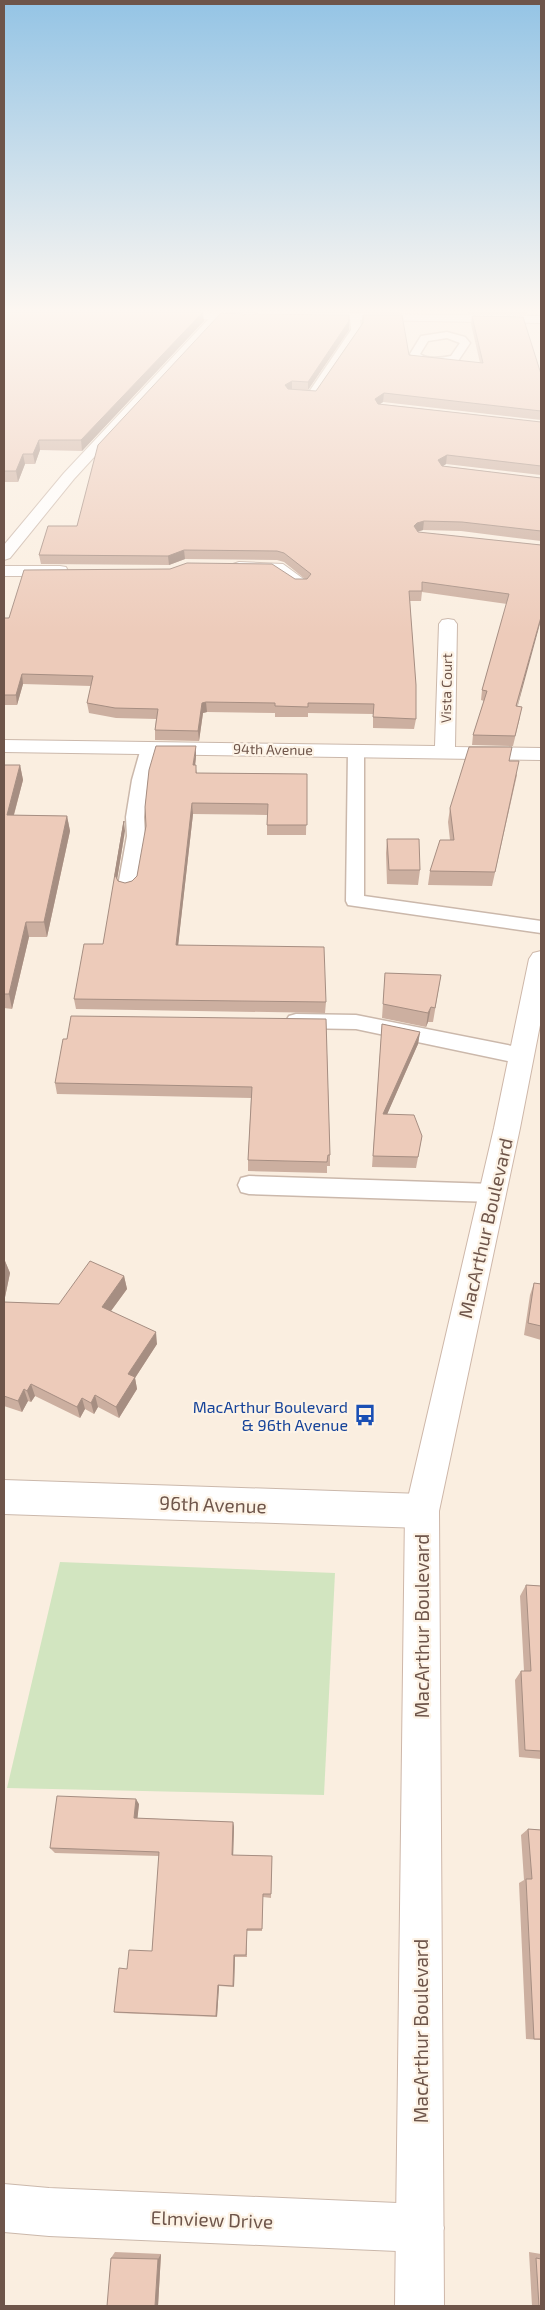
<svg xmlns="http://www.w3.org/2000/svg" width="545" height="2310" viewBox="0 0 545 2310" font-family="'Exo 2',sans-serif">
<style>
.green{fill:#d2e5c0}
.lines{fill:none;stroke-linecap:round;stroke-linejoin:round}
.lane-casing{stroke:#cbb8ab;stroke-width:3}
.street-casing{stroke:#cbb8ab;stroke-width:2}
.secondary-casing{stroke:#ceb7a9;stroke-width:2}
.lane{fill:#fff;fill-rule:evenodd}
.street{fill:#fff;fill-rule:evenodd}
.secondary{fill:#fff;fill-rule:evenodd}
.wall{fill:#ccafa0}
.shaded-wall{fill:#a68e82}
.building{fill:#edcbba;stroke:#a68e82}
.labels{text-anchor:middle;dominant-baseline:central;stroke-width:4.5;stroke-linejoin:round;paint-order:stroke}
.far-street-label{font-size:14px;fill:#6e554a;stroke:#fdf3e6}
.transit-label{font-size:16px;fill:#164399;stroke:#fdf3e6;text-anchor:end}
.near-street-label{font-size:19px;fill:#6e554a;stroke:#fdf3e6}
</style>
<rect width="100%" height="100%" fill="#faeee0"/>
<!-- green -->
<path class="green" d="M60,1562l275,11 -11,222 -317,-7z"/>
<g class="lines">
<!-- lane casing -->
<g class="lane-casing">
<path id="lane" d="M355,315l5,3 1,12 -45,68 -28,-2 -1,-2 5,-3 17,1 42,-62 -1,-12z
M447,332l18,5 5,6 -12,18c-16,4 -38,6 -48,-7l11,-18zM447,338l13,5 -9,13c-10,2 -23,4 -31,-2l8,-13z
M149,743l6,2 2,3 -9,32 -4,37 1,19 -9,50 -3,4 -6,2 -6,-2 -3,-4 9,-50 -1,-19 6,-37 9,-32 2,-3z
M356,746l6,2 2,3v145l177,25v12l-193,-28 -2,-4 2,-150 2,-3z
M296,1014l60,1 166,33 7,3 3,5 -3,5 -7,3 -166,-35 -60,-1 -7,-2 -3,-5 3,-5z
M249,1176l244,8 8,2 4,7 -4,7 -8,2 -244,-8 -8,-2 -3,-7 3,-7z"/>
</g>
<!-- street casing -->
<g class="street-casing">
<path id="street" d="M215,312h12l-153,167 -64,79 -6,2v-15l60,-72z
M239,562l44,2 26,19 -2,4c-15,3 -21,-10 -33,-14 -11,-5 -28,1 -41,-3l-2,-3 2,-3z
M4,566h56l6,1 2,4 -2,4 -6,1h-56z
M448,619l6,1 3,4 -2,123 86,1v12l-537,-8v-12l431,6 4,-122 3,-4z
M4,1480l418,14 12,5 5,12 -5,12 -12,5 -418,-14z
M4,2184l45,4 371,16 17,7 7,17 -7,17 -17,7 -371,-16 -45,-4z"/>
</g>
<!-- secondary casing -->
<g class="secondary-casing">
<path id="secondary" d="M165,312l90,1 6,4 -6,4 -94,-3 -2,-2 2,-2z
M313,313l228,3v7l-232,-4 -2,-2 2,-2z
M541,951v69l-21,108 -81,383 5,795h-49l10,-795 89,-383 35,-169 4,-6z"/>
</g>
<!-- lane -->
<use href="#lane" class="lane"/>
<!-- street -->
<use href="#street" class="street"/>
<!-- secondary -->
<use href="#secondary" class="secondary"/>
</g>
<!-- wall -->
<path class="wall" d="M4,312l200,9 -122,130 -42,-1 -5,14h-10l-7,18h-14z
M253,312h147v1z
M468,312h60l-1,2h-59z
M243,315l106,6v9l-41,60h-16l24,1 46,-67 1,-9 46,40 71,8 -9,-39 1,-8 69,58v46l-158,-18 -3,2 161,18v53l-95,-11 -3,2 98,12v63l-80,-10 -38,-1 -6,2 124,13 -18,139 -6,22 3,11 -7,29 -41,-1 1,-10 11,-34 -3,-1 1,-10 25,-86 -85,-12 -1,9h-11l6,118 -2,10 -41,-1v-14l-65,-1v4h-33v-4l-68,-1 -4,1 -4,28 -44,-1v-10l1,-11 -40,-1 -27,-5 -2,-10 4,-17 -68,-2 -6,21h-13v-86l291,-40h10l-21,-17 -7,-2 -92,-1 -16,6 -128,-1 -2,-9 38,-29z
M196,757l-1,8 2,8 110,1 -1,61h-39v-20l-74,-1 -15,131 148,57 -1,11 -249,-4 -2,-10 29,-55 22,-113 -8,48 1,2 7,2 7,-2 5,-5z
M510,761l7,14 -25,111 -64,-1 2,-14 20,-31 -2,-18 2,-14z
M4,765h16l3,15 -9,35 53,1 3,15 -23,106h-18l-17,72 -8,-1z
M387,839l33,31 -2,15 -31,-1 -1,-31z
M385,973l56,2 -8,47h-5l-2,5 -44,-9z
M326,1019l4,136v11h-3v7l-79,-2v-11l3,-62 -194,-4 -2,-11z
M382,1024l38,8 -2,12 -31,70 35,22 -6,32 -44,-1z
M4,1261h1l5,12 -6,29 55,2 65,-28 3,13 -16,22 46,33 -22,34 2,11 -18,29 -21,-11 -4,7 -9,-5 -5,9 -45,-22 -4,6 -3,-1 -6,11 -18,-6z
M534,1283l7,1v56l-17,-5 6,-40z
M526,1585l15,1v173l-22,-2 -4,-77 6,-9h3l-4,-75z
M139,1804l-2,14 96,4 1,5 -1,28 39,1 -1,42 -8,-1 -1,34h-15v26h-12l-1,30 -15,-1 -2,31 -99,-4 -4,-1 13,-43 25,-18 7,-95 -104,-3 -5,-5z
M528,1829l13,1v210l-15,-1 -7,-156 5,-3 -3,-45z
M115,2252l46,2 -3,52 -47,-48z
M529,2252l12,2v52h-9z"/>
<!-- shaded-wall -->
<path class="shaded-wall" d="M203,312l1,9 -122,130 -1,-11z
M349,321v9l-41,60v-8z
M292,381v8l-7,4v-8z
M384,393l-1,9 -9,6 1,-9z
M39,440l1,10 -5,14 -2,-10z
M23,454l2,10 -7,18 -2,-11z
M447,455l-1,9 -9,6 1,-10z
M424,521l-1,9 -7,2 -2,-6 3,-3z
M184,550l1,9 -16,6 -1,-9z
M541,617v3l-26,96 10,-42z
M22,674l1,10 -6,21 -1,-10z
M206,702l1,10 -4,1 -4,28 -1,-10 4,-28z
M196,746v11l-2,18 -1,-10z
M20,765l3,15 -13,49 -3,-14z
M192,803l1,11 -16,141 -1,-10z
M67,816l3,15 -23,106 -3,-15z
M124,821l1,10 -9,55 -1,-11z
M26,922l3,15 -17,72 -3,-15z
M431,1007l-3,15 -2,5 2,-14z
M420,1032l-2,12 -36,82 1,-12z
M5,1261l5,12 -6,29v-33z
M124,1276l3,13 -22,30 -3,-12z
M156,1332l1,12 -22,34 2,11 -18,29 -3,-11 12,-33z
M31,1384l4,12 -4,6 -4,-11z
M24,1389l4,12 -6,11 -4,-11z
M95,1395l3,12 -4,7 -3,-11z
M82,1398l3,11 -5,9 -3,-11z
M136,1799l3,5 -2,19 -3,-5z
M233,1822l1,5 -1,33 -1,-5z
M234,1955l1,2 -1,30 -1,-1z
M218,1985l1,1 -2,31 -1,-1z
M161,2254l-3,52h-3l3,-47z"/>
<!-- building -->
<path class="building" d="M4,312h199l-122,128h-42l-6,14h-10l-7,17h-12z
M221,313l22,1v2l2,-2 104,1v6l-41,61 -16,-1 -7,4 3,4 28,2 47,-68v-8h39l7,40 74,8 -11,-47 51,1 18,57v37l-157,-18 -9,6 3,5 163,18v44l-94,-11 -9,5 4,6 99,12v53l-79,-9 -38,-1 -7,2 -3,3 4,6 123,13v72l-25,89 6,1 -7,29 -42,-1 14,-44 -5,-1 27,-96 -87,-12v9h-13l7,94v34l-43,-2 1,-13 -66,-1v4l-33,-1v-3l-69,-1 -4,1 -4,28 -43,-1 3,-21 -43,-1 -28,-5 6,-27 -71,-2 -6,21h-12v-77h5l15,-48 146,-1 17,-6 85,1 23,15h12l4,-5 -27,-21 -7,-2 -93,-1 -16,6 -129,-1 9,-29h29l21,-81z
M156,746h40l-3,19h3v8l111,1v51h-40l1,-21 -76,-1 -16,142 148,2 2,55 -252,-3 10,-55h19l21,-123 -9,54 3,6 7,2 7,-2 5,-5 9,-50 -1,-19 4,-37z
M469,747h43l-3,14h10l-24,111 -65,-1 10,-31h14l-4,-32z
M4,765h16l-13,50 60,1 -23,106h-18l-17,72h-5z
M387,839h32l1,31h-31z
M385,973l56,2 -6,33 -4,-1 -3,6 -45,-9z
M71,1016l255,3 4,136h-2l-1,7 -79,-2 4,-73 -197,-4 8,-44h4z
M382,1024l38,8 -37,82 31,1 8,21 -4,21 -45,-1z
M90,1261l34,15 -22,31 54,25 -28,42 7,3 -19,30 -21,-12 -4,8 -9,-5 -5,9 -46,-23 -4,7 -3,-2 -6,12 -14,-5v-94l55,2z
M534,1283l7,1v42l-13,-3z
M526,1585l15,1v165l-16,-1 -4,-79h10z
M57,1796l79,3 -2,19 99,4 -1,33 40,1 -1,38h-8l-1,35h-15l-1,26h-12l-1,31 -15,-1 -2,31 -102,-4 5,-44 8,1 2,-19 23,1 7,-99 -109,-4z
M528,1829l13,1v209h-7l-8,-160h6z
M111,2258l47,1 -3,47h-48z
M536,2258l5,1v47h-2z"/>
<!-- sky -->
<linearGradient id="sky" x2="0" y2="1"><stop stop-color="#94c4e5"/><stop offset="0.49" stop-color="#fdf7f1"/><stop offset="1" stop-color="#fdf7f1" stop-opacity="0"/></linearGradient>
<rect width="545" height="635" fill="url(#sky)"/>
<!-- icons -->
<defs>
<g id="bus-bare" transform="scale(1.725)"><path d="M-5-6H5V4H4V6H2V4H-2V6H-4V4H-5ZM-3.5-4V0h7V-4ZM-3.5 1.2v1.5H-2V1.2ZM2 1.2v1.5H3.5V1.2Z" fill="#1a4fb4" stroke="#fdf3e6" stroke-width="2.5" paint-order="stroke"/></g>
</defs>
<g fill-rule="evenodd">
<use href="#bus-bare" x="365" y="1415"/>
</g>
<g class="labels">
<!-- far-street labels -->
<g class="far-street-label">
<text transform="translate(446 688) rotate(-89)">Vista Court</text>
<text transform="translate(273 749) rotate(1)">94th Avenue</text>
</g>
<!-- transit labels -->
<g class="transit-label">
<text x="348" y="1406">MacArthur Boulevard<tspan x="348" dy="18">&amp; 96th Avenue</tspan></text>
</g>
<!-- near-street labels -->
<g class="near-street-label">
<text transform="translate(485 1228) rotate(-77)">MacArthur Boulevard</text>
<text transform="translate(213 1504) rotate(2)">96th Avenue</text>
<text transform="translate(421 1626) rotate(-90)">MacArthur Boulevard</text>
<text transform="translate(420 2031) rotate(-90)">MacArthur Boulevard</text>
<text transform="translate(212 2219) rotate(2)">Elmview Drive</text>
</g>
</g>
<!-- border -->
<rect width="545" height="2310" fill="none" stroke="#6e554a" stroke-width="10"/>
</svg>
